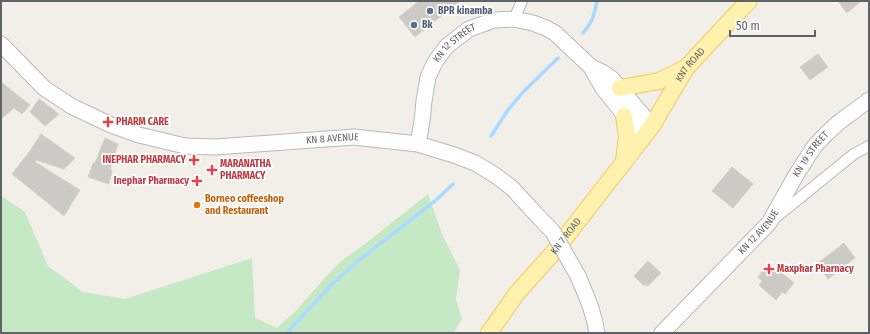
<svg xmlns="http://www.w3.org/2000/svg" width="870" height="334" viewBox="0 0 870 334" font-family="'Fira Sans Condensed',sans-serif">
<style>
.green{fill:#c5e8c5}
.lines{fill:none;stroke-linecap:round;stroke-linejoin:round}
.stream{stroke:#aadaff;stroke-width:3.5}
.building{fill:#cccac5;stroke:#d6d1c6}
.street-casing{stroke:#b5b8bc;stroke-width:12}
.secondary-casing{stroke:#b6babf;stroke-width:17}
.primary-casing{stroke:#f2c960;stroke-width:18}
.street{stroke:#fff;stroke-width:10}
.secondary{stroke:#fff;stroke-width:15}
.primary{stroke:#fff2af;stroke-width:16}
.secondary-bridge-casing{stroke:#b6babf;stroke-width:17;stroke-linecap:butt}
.secondary-bridge{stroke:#fff;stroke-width:15}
.service-dot{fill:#5c6f8a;stroke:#fff;stroke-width:1.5}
.health-dot{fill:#e0444e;stroke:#fff;stroke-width:1.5}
.food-dot{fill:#e8710a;stroke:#fff;stroke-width:1.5}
.labels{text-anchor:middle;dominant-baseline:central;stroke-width:3.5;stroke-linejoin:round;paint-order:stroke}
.service-label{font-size:10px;font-weight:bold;fill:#4e5e75;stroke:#fff;text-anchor:start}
.street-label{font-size:10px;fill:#5f6368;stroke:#fff}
.health-label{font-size:10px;font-weight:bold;fill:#be3a42;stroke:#fff;text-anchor:start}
.food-label{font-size:10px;font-weight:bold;fill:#c56008;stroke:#fff;text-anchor:start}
</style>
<rect width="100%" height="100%" fill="#f1efe8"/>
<!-- green -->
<path class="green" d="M428,194l13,38 19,38 -4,29 6,20 -8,14h-453v-137l24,16 23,54 35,26 42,7 127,-41 3,60 22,10 18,-16 26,-30 20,-21 24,-17z"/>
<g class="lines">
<!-- stream -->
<path class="stream" d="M583,33c10,-11 11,-18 14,-32
M491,136l17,-26 15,-18 35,-34
M287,333l44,-48 28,-25 76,-59 18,-17"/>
</g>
<!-- building -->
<path class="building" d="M419,1h41l-45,36 -16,-20z
M838,1h23l-14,12z
M818,54l10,13 -18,13 -10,-13z
M1,82l29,23 -8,9 -8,-6 -13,11z
M39,99l20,15 -14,12 -15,-14z
M41,134l34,24 -11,11 -28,-9 -1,2 45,28 -16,26 -52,-42 18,-23z
M105,138l13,6 -8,25 2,1 -3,14 -21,-7 5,-14h2z
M732,167l21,17 -20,24 -21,-17z
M844,243l11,15 -27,21 -11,-15z
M648,261l13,12 -13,13 -3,-2 -1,2 -10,-10z
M773,266l21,17 -9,11 -3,-2 -6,8 -17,-15 3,-4 -4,-4 7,-9 4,4z"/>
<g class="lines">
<!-- street casing -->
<g class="street-casing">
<path id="street" d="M514,19l8,-18
M775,218l79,-64 15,-8"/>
</g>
<!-- secondary casing -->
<g class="secondary-casing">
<g id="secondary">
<path id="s1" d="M1,44l43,44 27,18 40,19 28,10 46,11 30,1 139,-10 64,7 36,11 21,8 20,12 17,13 22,24"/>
<path d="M591,67l11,5 10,7 40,47"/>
<path id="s2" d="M418,144l4,-23 2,-20 4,-24 7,-15 12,-16 22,-17 25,-9 20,-1 19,4 13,5 9,5 36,34 11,20 41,51"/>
<path d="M578,276c8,19 16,36 19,57"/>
<path id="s3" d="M662,333l107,-110 27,-48 18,-28 10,-11 14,-13 31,-23"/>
</g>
</g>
<!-- primary casing -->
<g class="primary-casing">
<g id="primary">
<path d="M620,88l39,-7 27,-13"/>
<path d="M624,161l3,-25 -3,-20"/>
<path id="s4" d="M489,333l28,-40 36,-40 99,-127 34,-58 54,-58 9,-9"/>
</g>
</g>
<!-- street -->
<use href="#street" class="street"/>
<!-- secondary -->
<use href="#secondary" class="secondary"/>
<!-- primary -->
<use href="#primary" class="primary"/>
<!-- secondary-bridge casing -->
<g class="secondary-bridge-casing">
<path id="secondary-bridge" d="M534,212l19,20 25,44"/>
</g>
<!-- secondary-bridge -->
<use href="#secondary-bridge" class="secondary-bridge"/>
</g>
<!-- markers -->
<g class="service-dot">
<circle cx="430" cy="11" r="4"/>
<circle cx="414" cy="25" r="4"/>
</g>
<g class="health-dot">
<path d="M106 116h4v4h4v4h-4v4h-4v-4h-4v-4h4z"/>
<path d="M192 154h4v4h4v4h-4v4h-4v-4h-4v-4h4z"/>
<path d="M210 164h4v4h4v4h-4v4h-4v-4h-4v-4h4z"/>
<path d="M195 175h4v4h4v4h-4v4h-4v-4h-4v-4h4z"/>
<path d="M767 263h4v4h4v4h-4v4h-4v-4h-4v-4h4z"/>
</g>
<circle class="food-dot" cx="197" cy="205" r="4"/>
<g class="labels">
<!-- service labels -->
<g class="service-label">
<text x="438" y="11">BPR kinamba</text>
<text x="422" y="25">Bk</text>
</g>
<!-- street labels -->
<g class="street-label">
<text stroke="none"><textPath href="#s2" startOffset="112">KN 12 STREET</textPath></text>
<text stroke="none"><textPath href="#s4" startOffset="336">KN7 ROAD</textPath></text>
<text stroke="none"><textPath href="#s1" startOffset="363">KN 8 AVENUE</textPath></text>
<text stroke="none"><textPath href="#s3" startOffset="234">KN 19 STREET</textPath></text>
<text stroke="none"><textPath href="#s3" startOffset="140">KN 12 AVENUE</textPath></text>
<text stroke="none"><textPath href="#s4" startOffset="124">KN 7 ROAD</textPath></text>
</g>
<!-- health labels -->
<g class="health-label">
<text x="116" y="122">PHARM CARE</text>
<text x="186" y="160" text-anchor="end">INEPHAR PHARMACY</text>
<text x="220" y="164">MARANATHA<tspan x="220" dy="12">PHARMACY</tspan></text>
<text x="189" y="181" text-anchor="end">Inephar Pharmacy</text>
<text x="777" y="269">Maxphar Pharnacy</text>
</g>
<!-- food labels -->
<g class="food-label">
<text x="205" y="199">Borneo coffeeshop<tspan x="205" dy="12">and Restaurant</tspan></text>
</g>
</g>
<!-- border -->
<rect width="870" height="334" fill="none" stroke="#5f6368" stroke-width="4"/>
<!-- scale -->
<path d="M730 30v6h85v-6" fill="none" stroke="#5f6368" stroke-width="2"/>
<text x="736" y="30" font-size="12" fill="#5f6368" stroke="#ffffff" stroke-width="3" paint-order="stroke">50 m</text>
</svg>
